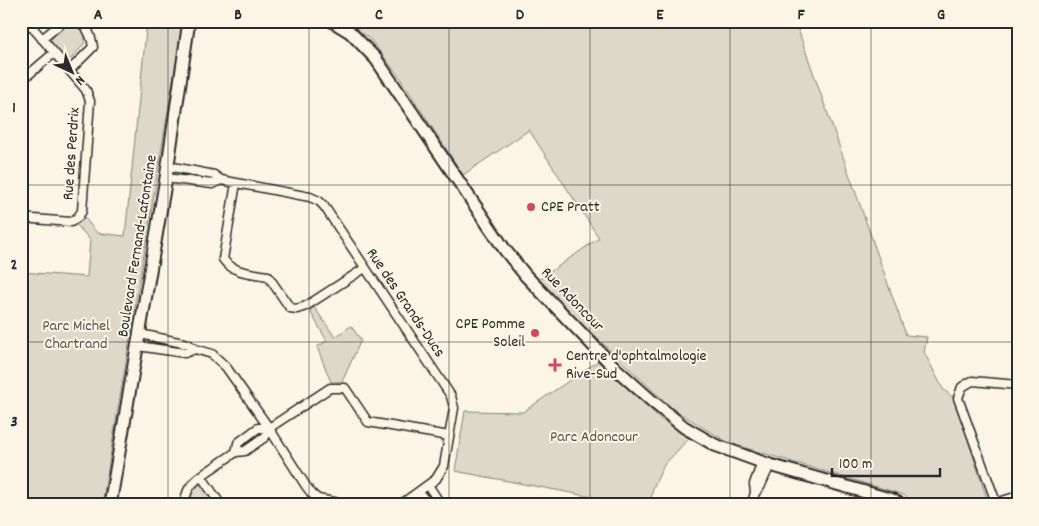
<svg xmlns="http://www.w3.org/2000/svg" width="1039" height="526" viewBox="0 0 1039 526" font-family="Dekko,sans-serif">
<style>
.green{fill:#ded8ca;stroke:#84827a}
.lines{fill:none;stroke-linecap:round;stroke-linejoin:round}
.street-casing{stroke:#2b2b2b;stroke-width:11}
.secondary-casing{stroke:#2b2b2b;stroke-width:15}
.street{stroke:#fcf5e5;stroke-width:8}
.secondary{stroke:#fcf5e5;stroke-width:11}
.grid{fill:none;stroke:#2b2b2b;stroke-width:1;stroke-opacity:0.55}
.poi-dot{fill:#d1495b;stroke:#fcf5e5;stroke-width:2}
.labels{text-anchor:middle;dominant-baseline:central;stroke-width:4;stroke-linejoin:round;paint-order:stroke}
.street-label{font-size:16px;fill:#2b2b2b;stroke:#fcf5e5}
.poi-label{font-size:16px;fill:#2b2b2b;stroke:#fcf5e5;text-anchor:start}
.park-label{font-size:16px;fill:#585653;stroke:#fcf5e5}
.neatline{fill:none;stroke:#2b2b2b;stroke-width:2}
.grid-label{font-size:16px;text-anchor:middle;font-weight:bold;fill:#2b2b2b}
</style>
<rect width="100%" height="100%" fill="#fcf5e5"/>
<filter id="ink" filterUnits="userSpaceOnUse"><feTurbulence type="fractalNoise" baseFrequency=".02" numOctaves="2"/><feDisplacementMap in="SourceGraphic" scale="10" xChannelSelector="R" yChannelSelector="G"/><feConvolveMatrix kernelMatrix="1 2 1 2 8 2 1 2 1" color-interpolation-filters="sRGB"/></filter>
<g filter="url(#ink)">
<!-- green -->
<path class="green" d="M147,21h36l-81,484h-81v-233l66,5 3,-37 -14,-16 8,-7 13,16 28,3z
M346,21h449l111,314 21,2 -3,15 19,37 12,10 34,106h-73l-12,-10 -175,-52 -55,-33 -117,-109 -20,-20 62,-43 -70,-108 -66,45 -65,-100 -28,-36z
M72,25c16,6 17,16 5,27 -2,2 -3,4 -5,6 -11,6 -19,-10 -21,-18 6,-9 11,-13 21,-15z
M314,307l21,30 16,-11 10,14 -19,42h-11l-14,-35 10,-6 -17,-30z
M598,361l64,59 27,18 -25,27 -11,23 -3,17h-47v-6l-148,-28 10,-60 58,1z
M201,476l20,29h-37l2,-12z"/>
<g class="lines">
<!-- street casing -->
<g class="street-casing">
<path id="street" d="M42,39l22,-18
M70,70l23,-23c-2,-12 -5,-20 -16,-26
M21,81l33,-28
M168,166l46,9 7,5 89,17 9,4 5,5 127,190 3,12 -10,58 -8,13 -36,26
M166,178l46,6 9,-4
M236,183l-13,76c9,14 30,14 45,17l22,32 7,1 9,-3 59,-38
M21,218l50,4 7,-5 4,-6 8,-110 -4,-11 -59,-69
M140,334l48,10 7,5 17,5 14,13 43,61 37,58 6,8 6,5 32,6
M138,346l47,7 10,-4
M236,452l2,-9 20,-15h11l61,-40h15l23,34 81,14
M201,476l35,-24 9,-1 20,-14 4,-9
M428,485l13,20
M418,492l12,13
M755,493l-1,-9 8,-22
M996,503l22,-7
M184,505c3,-16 5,-19 17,-29l20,29
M751,505l4,-12 5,-6 10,-22
M997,505l-39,-107 4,-11 10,-6 46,4"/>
</g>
<!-- secondary casing -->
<g class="secondary-casing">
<path id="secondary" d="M332,21l18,11 26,27 129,191 21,26 89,92 37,33 32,26 31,18 55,20 123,35 9,5
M110,505l56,-327 23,-157"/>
</g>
<!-- street -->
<use href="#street" class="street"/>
<!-- secondary -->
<use href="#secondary" class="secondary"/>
</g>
</g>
<!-- grid -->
<path class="grid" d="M168,21v484M309,21v484M449,21v484M590,21v484M730,21v484M871,21v484M21,185h997M21,342h997"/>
<!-- markers -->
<g class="poi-dot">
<circle cx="531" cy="207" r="5"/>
<circle cx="535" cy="333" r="5"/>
<path d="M552.5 357.5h5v5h5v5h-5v5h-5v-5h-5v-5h5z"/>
</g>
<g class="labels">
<!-- street labels -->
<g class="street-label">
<text transform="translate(72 154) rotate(-86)">Rue des Perdrix</text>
<text transform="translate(138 246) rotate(-81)">Boulevard Fernand-Lafontaine</text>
<text transform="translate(572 300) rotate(46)">Rue Adoncour</text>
<text transform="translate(405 303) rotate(56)">Rue des Grands-Ducs</text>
</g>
<!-- poi labels -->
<g class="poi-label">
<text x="541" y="207">CPE Pratt</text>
<text x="525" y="324" text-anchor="end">CPE Pomme<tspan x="525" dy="18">Soleil</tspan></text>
<text x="566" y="356">Centre d'ophtalmologie<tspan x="566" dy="18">Rive-Sud</tspan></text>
</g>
<!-- park labels -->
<g class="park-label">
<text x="76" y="326">Parc Michel<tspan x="76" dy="18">Chartrand</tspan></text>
<text x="594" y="437">Parc Adoncour</text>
</g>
</g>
<!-- margin -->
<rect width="1039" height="526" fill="none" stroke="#fcf5e5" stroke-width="55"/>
<!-- north arrow -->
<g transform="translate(72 72) rotate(136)" stroke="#fcf5e5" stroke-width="4" paint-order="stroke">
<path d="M0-4L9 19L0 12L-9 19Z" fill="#2b2b2b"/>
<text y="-8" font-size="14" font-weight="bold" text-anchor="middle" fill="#2b2b2b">N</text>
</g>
<!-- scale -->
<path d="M832 468v8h108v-8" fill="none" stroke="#2b2b2b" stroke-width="2.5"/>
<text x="839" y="468" font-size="15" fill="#2b2b2b" stroke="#fcf5e5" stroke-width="4" paint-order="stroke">100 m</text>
<rect x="28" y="28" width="984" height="470" class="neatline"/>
<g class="grid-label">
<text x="98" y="19">A</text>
<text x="238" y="19">B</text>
<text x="379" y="19">C</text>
<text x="520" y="19">D</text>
<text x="660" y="19">E</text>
<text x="801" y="19">F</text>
<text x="941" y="19">G</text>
<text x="14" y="112">1</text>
<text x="14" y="269">2</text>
<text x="14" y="426">3</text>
</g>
</svg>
